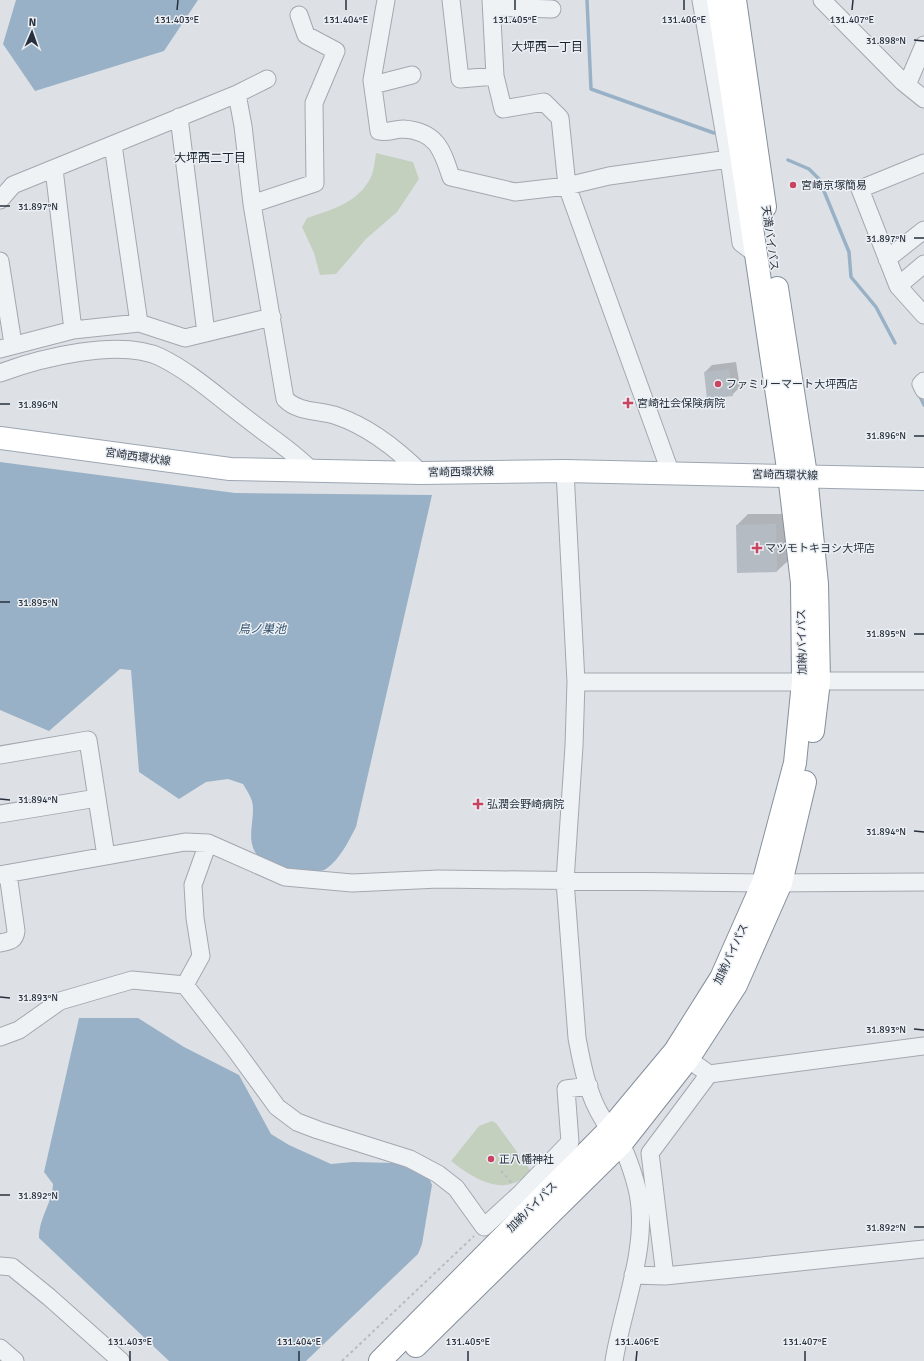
<svg xmlns="http://www.w3.org/2000/svg" width="924" height="1361" viewBox="0 0 924 1361" font-family="Signika,'Noto Sans JP',sans-serif">
<style>
.green{fill:#c4d0be}
.water{fill:#99b1c6}
.shadow{fill:#0003}
.lines{fill:none;stroke-linecap:round;stroke-linejoin:round}
.stream{stroke:#99b1c6;stroke-width:3.5}
.building{fill:#b4bbc3}
.minor-casing{stroke:#a3a8b0;stroke-width:19}
.major-casing{stroke:#9da6b2;stroke-width:24}
.highway-casing{stroke:#85909c;stroke-width:24}
.path{stroke:#b7bcc1;stroke-width:2;stroke-dasharray:3 3;stroke-linecap:butt}
.minor{stroke:#eff2f5;stroke-width:17}
.major{stroke:#fff;stroke-width:22}
.highway{stroke:#fff;stroke-width:22}
.ticks{fill:none;stroke:#27303c;stroke-width:1.5}
.poi-dot{fill:#c94461;stroke:#ecf0f4;stroke-width:1.5}
.labels{text-anchor:middle;dominant-baseline:central;stroke-width:3;stroke-linejoin:round;paint-order:stroke}
.poi-label{font-size:11px;fill:#27303c;stroke:#ecf0f4;text-anchor:start}
.street-label{font-size:11px;fill:#27303c;stroke:#ecf0f4}
.neighbourhood-label{font-size:12px;fill:#19212d;stroke:#ecf0f4}
.water-label{font-size:12px;font-style:italic;fill:#33516e;stroke:#ecf0f4}
.ticks-label{font-size:10px;text-anchor:middle;fill:#27303c;stroke:#ecf0f4;stroke-width:3;stroke-linejoin:round;paint-order:stroke}
</style>
<rect width="100%" height="100%" fill="#dde1e6"/>
<!-- green -->
<path class="green" d="M376,153l37,9 6,17 -22,33 -31,27 -30,35 -16,1 -6,-22 -12,-26 5,-9c26,-9 51,-15 64,-41 3,-7 4,-17 5,-24z
M492,1121l4,2 35,48c-25,28 -56,9 -80,-10l28,-35z"/>
<!-- water -->
<path class="water" d="M16,0h182l-34,51 -129,40 -32,-47z
M0,462l235,31 197,2 -76,332c-8,15 -15,31 -30,42 -12,8 -64,-3 -71,-17 -9,-16 1,-35 -3,-51 -2,-6 -6,-12 -9,-17l-15,-5 -22,3 -27,17 -40,-27 -8,-102 -11,-1 -71,62 -49,-21z
M79,1018h59l46,29 55,28 32,59 18,11 42,19 22,-2 43,1 33,15 3,7 -10,59 -4,10 -112,107h-137l-130,-123c0,-21 13,-34 14,-54l-9,-12z"/>
<!-- shadow -->
<path class="shadow" d="M736,362l4,25 -8,8 -27,-23 7,-7z
M748,514h39l1,47 -11,10 -39,1 -1,-47z"/>
<g class="lines">
<!-- stream -->
<path class="stream" d="M587,0l4,89 123,44
M788,160l21,9 10,10 30,73 2,25 25,30 19,36
M919,394l5,11"/>
</g>
<!-- building -->
<path class="building" d="M729,369l4,27 -26,3 -3,-27z
M776,524l1,48 -40,1 -1,-48z"/>
<g class="lines">
<!-- minor casing -->
<g class="minor-casing">
<path id="minor" d="M386,0l-14,80 7,51c9,2 15,-2 24,-2 33,2 39,20 48,48l64,15 52,-6 42,-10 120,-17
M451,0l9,79 35,-3
M491,0l4,76 8,33 41,-7 16,16 7,68 104,288
M701,0l28,159 12,84 16,12
M822,0l81,82 21,17
M492,7l60,2
M373,85l39,-10
M907,85l17,-40
M237,94l6,32 9,78 33,195c14,14 34,11 52,17 32,11 60,33 84,57
M179,117l27,216
M113,145l26,178
M54,169l19,161
M0,200l13,-15 224,-91 30,-15
M252,204l63,-21 -1,-80 22,-52 -30,-16 -7,-20
M887,259l37,-29
M0,261l13,83
M924,264l-26,22 26,29
M898,286l-38,-97 64,-26
M0,349l73,-19 66,-7 46,15 87,-21
M0,373c40,-15 120,-35 160,-16 31,15 58,40 86,61 22,18 46,32 66,53
M924,381l-3,3 3,6
M565,471l11,211 -2,64 -9,135 12,157c5,27 11,58 26,81 5,9 12,16 18,25 7,13 16,40 18,55 8,52 -17,111 -25,162
M819,681h105
M576,682h227
M0,755l88,-15 18,116
M0,814l97,-16
M0,875l185,-33 23,1 77,34 67,6 87,-4 324,4 161,-1
M0,943c9,-2 15,-2 16,-12l-8,-57
M185,985l16,-29 -6,-38 -2,-33 15,-42
M0,1037l19,-7 41,-29 72,-21 53,5 49,63 43,59 20,15 21,8 92,29 28,15 18,14 28,39 37,-34 49,-51 -4,-53 23,-3
M688,1059l21,15 215,-28
M0,1266l12,1 37,30 72,64
M633,1275l32,1 259,-27
M665,1276l-15,-123 59,-79
M0,1348l15,13"/>
</g>
<!-- major casing -->
<g class="major-casing">
<path id="major" d="M0,438l230,31 191,4 144,-2 359,8"/>
</g>
<!-- highway casing -->
<g class="highway-casing">
<path id="highway" d="M735,0l30,207
M777,288l29,187 11,109 2,97 -6,50
M416,1346l205,-202 67,-85 48,-74 45,-102 24,-101
M380,1361l230,-232 65,-78 46,-73 42,-95 32,-120 8,-81 -1,-99 -13,-108 -71,-475"/>
</g>
<!-- path -->
<path class="path" d="M501,1171l11,12
M342,1361l132,-125"/>
<!-- minor -->
<use href="#minor" class="minor"/>
<!-- major -->
<use href="#major" class="major"/>
<!-- highway -->
<use href="#highway" class="highway"/>
</g>
<!-- ticks -->
<path class="ticks" d="M177,10l1,-10M346,10v-10M515,10v-10M684,10v-10M852,10l1,-10M914,40l10,1M0,206h10M914,238h10M0,404h10M914,436h10M0,602h10M914,634h10M0,799l10,1M914,831l10,1M0,997l10,1M914,1029l10,1M0,1195h10M914,1227h10M130,1361v-10M299,1361v-10M468,1361v-10M636,1361l1,-10M805,1361v-10"/>
<!-- markers -->
<g class="poi-dot">
<circle cx="793" cy="185" r="4"/>
<circle cx="718" cy="384" r="4"/>
<path d="M626 397h4v4h4v4h-4v4h-4v-4h-4v-4h4z"/>
<path d="M755 542h4v4h4v4h-4v4h-4v-4h-4v-4h4z"/>
<path d="M476 798h4v4h4v4h-4v4h-4v-4h-4v-4h4z"/>
<circle cx="491" cy="1159" r="4"/>
</g>
<g class="labels">
<!-- poi labels -->
<g class="poi-label">
<text x="801" y="185">宮崎京塚簡易</text>
<text x="726" y="384">ファミリーマート大坪西店</text>
<text x="637" y="403">宮崎社会保険病院</text>
<text x="765" y="548">マツモトキヨシ大坪店</text>
<text x="487" y="804">弘潤会野崎病院</text>
<text x="499" y="1159">正八幡神社</text>
</g>
<!-- street labels -->
<g class="street-label">
<text transform="translate(770 238) rotate(82)">天満バイパス</text>
<text transform="translate(138 457) rotate(8)">宮崎西環状線</text>
<text transform="translate(461 472) rotate(-1)">宮崎西環状線</text>
<text transform="translate(785 475) rotate(1)">宮崎西環状線</text>
<text transform="translate(802 642) rotate(-91)">加納バイパス</text>
<text transform="translate(731 954) rotate(-65)">加納バイパス</text>
<text transform="translate(532 1207) rotate(-45)">加納バイパス</text>
</g>
<!-- neighbourhood labels -->
<g class="neighbourhood-label">
<text x="547" y="47">大坪西一丁目</text>
<text x="210" y="158">大坪西二丁目</text>
</g>
<!-- water labels -->
<g class="water-label">
<text x="262" y="629">鳥ノ巣池</text>
</g>
</g>
<g class="ticks-label">
<text x="177" y="23">131.403°E</text>
<text x="346" y="23">131.404°E</text>
<text x="515" y="23">131.405°E</text>
<text x="684" y="23">131.406°E</text>
<text x="852" y="23">131.407°E</text>
<text x="886" y="44">31.898°N</text>
<text x="38" y="210">31.897°N</text>
<text x="886" y="242">31.897°N</text>
<text x="38" y="408">31.896°N</text>
<text x="886" y="439">31.896°N</text>
<text x="38" y="606">31.895°N</text>
<text x="886" y="637">31.895°N</text>
<text x="38" y="803">31.894°N</text>
<text x="886" y="835">31.894°N</text>
<text x="38" y="1001">31.893°N</text>
<text x="886" y="1033">31.893°N</text>
<text x="38" y="1199">31.892°N</text>
<text x="886" y="1231">31.892°N</text>
<text x="130" y="1345">131.403°E</text>
<text x="299" y="1345">131.404°E</text>
<text x="468" y="1345">131.405°E</text>
<text x="637" y="1345">131.406°E</text>
<text x="805" y="1345">131.407°E</text>
</g>
<!-- north arrow -->
<g transform="translate(32 32) rotate(2)" stroke="#ecf0f4" stroke-width="3" paint-order="stroke">
<path d="M0-3L7 15L0 10L-7 15Z" fill="#27303c"/>
<text y="-6" font-size="11" font-weight="bold" text-anchor="middle" fill="#27303c">N</text>
</g>
</svg>
